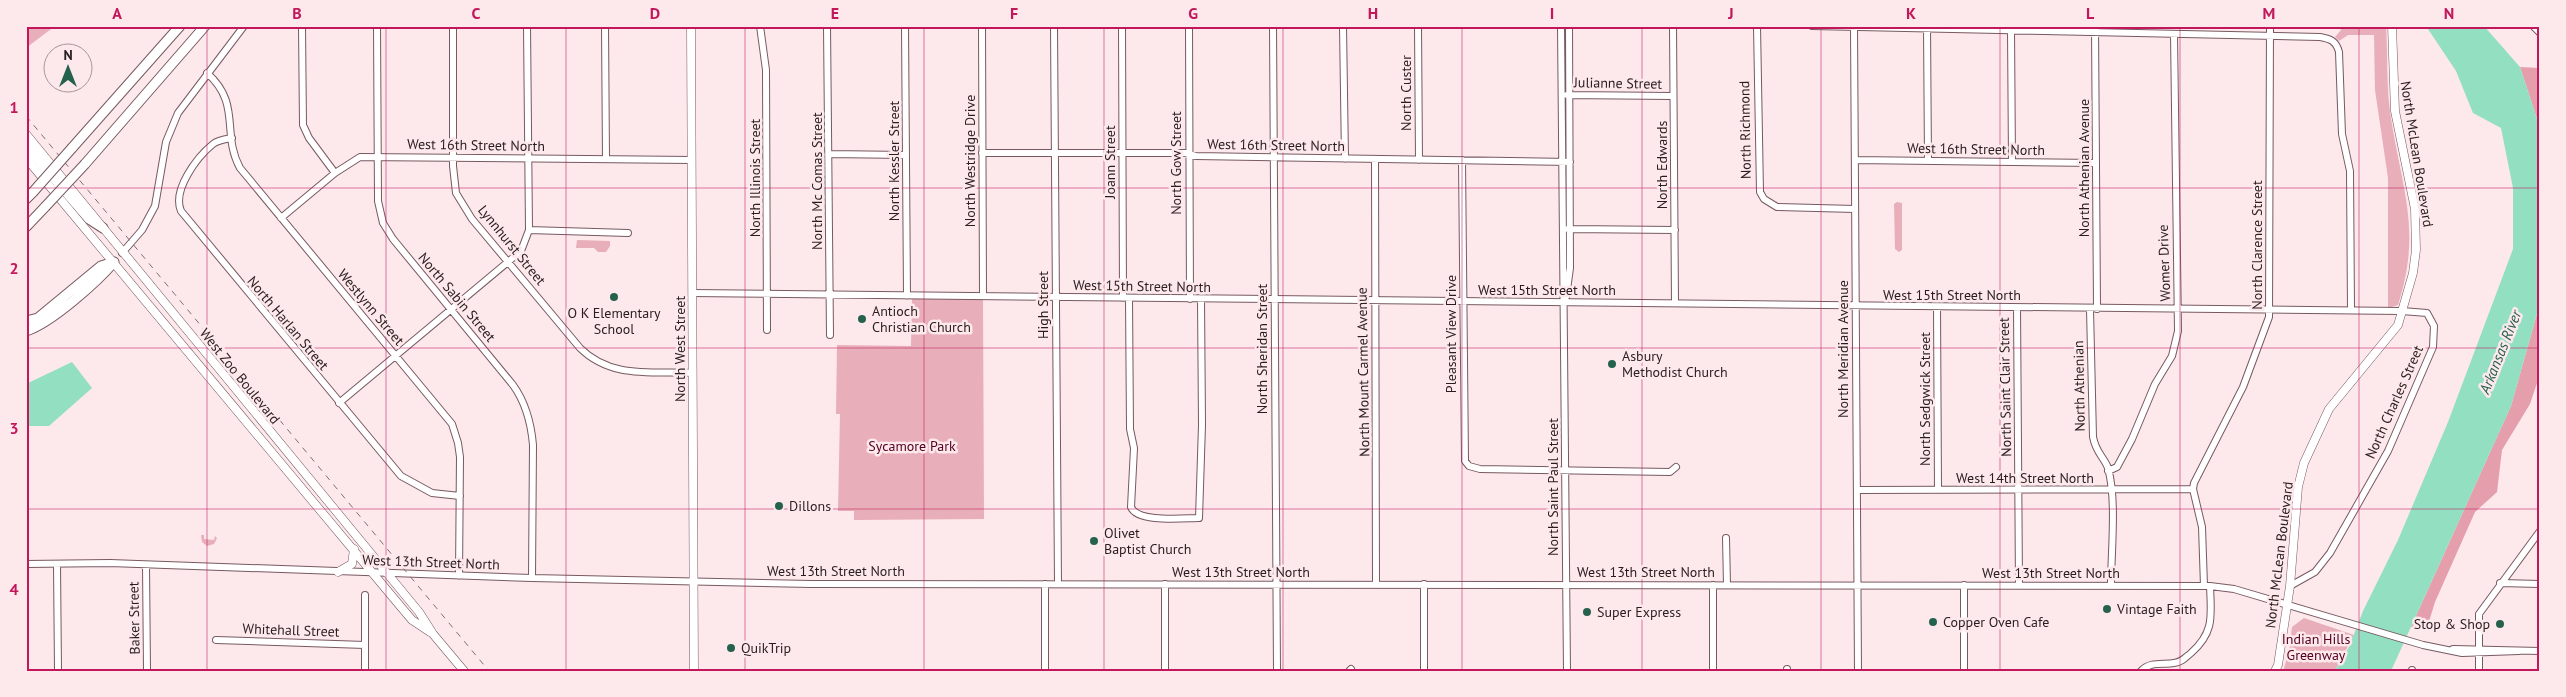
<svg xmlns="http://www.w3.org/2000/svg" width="2566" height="697" viewBox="0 0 2566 697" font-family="'PT Sans',sans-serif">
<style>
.green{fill:#e8aeb9}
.forest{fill:#e59eac}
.water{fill:#93dfc2}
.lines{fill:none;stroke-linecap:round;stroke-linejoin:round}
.minor-casing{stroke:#775a60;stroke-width:8}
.major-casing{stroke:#775a60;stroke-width:9}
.highway-casing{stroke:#775a60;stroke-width:11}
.minor{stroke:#fff;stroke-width:6}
.major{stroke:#fff;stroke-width:8}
.highway{stroke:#fff;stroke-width:9}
.rail{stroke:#7f6f72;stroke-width:1;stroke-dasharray:6 6;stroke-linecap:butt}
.highway-bridge-casing{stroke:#775a60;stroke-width:11;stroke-linecap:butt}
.highway-bridge{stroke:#fff;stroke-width:9}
.grid{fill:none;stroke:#c2185b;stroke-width:1;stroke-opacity:0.55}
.poi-dot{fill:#25624e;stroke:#fde8ec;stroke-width:2}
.labels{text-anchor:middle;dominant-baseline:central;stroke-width:5;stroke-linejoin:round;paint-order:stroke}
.street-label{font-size:14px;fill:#291d1f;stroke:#fde8ec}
.poi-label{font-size:14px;fill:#291d1f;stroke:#fde8ec;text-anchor:start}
.park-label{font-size:14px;fill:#530020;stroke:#fde8ec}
.water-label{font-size:15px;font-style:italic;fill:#25604c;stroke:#fde8ec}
.neatline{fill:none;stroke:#c2185b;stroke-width:2}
.grid-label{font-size:16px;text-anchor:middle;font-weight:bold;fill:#c2185b}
</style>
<rect width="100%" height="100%" fill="#fde8ec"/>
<!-- green -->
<path class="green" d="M26,26h29l-29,22z
M2339,26h47c2,30 0,62 5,92 11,72 31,112 7,187l-10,3v-130l-13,-88 -1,-55h-26l-9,6 -4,-4 6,-7z
M1897,202l5,1v47l-3,2 -4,-3 -1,-45z
M577,240l33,1v5l-4,6h-8l-4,-4h-18z
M912,299h71l1,220 -130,1v-9h-16l2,-97h-4l1,-69 74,1z
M201,535h3v4l10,1 1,-4 2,2 -3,6 -7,2 -5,-4z
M2304,618l50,17 -19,36h-52l6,-19 3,-25z"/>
<!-- forest -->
<path class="forest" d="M2520,67l20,1v60z
M2540,303v71l-10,30 -28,46 -5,42 -22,20 -40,90 -8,26 -16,-1 100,-221z"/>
<!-- water -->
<path class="water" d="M2426,26h58l36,41 20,61v175l-29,103 -120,265h-56l14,-24 14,-36 35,-71 50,-118 65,-173v-61l-12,-60 -28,-15 -17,-42z
M72,362l20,26 -43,38h-23v-42z"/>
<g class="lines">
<!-- minor casing -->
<g class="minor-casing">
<path id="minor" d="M302,26l1,99 6,13 26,35
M377,26l1,175 5,22 10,16 120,146c13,18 18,37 20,60l-1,133
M453,26v140l3,27 16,26 108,129c31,31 72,23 113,25
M605,26l1,133
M760,26l6,44 1,260
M827,26l3,309
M905,26l2,270
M982,26l1,270
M1054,26l4,558
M1122,26l1,272
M1189,26l1,273
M1273,26l4,645
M1343,26l2,133
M1418,26l1,134
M1561,26l6,645
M1673,26l2,277
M1757,26l3,166 4,7 13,8 78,2
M1812,26l508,11c11,2 16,4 19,15l3,82 8,37 1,139
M1854,26l4,645
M1927,26l1,135
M2095,26l2,283
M2533,26l7,7
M2011,30l1,132
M207,73c35,31 14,60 33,95l212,256 6,19 2,14 -1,119
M1567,95l106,1
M232,138c-6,1 -14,2 -19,6 -16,13 -41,46 -32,67l220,265 31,17 28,3
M982,153h203l11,3 374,6
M829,154l77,1
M1375,159l1,425
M1462,160l3,301 4,5 11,3 190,3 6,-5
M1855,160l241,3
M281,218l54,-45 25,-16 332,3
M1568,229l107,1
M529,230l99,3
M122,253l20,-23 13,-24 11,-64 12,-29 66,-87
M692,293l1710,18 25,2 7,13 -1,21 -45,104 -58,102 -15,19 -25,14
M1566,297l4,-29 -1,-242
M1129,298l1,131 4,19 -3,59c6,16 53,11 68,11l3,-93 -1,-126
M1937,307l1,183
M2017,308l2,277
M2090,309l3,128c3,16 11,20 15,31 9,32 3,84 3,118
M339,403l182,-152 8,-21 -2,-204
M2108,471l9,-4 15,-28 23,-55 17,-28 6,-25 -4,-297
M1857,490l336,-1
M1726,538l1,47
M26,564l84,-1 422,15 279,6 1399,2 24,3 189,56 39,8 57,-2
M57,564l1,107
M146,565l1,106
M2500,583l40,1
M1045,584v87
M1165,584v87
M1424,584v87
M1713,585v86
M2204,586l-2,-59 -9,-38 1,-6 49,-96 26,-70 1,-291
M365,595v76
M216,640l149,5
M2479,648v-34l61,-83
M2453,649l87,2
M2479,653v18
M1787,669v2
M1349,671l2,-2
M1964,671v-86
M2141,671c9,-10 22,-6 33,-8 8,-1 11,-5 17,-10 24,-21 20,-38 19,-67
M2412,671v-1"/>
</g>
<!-- major casing -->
<g class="major-casing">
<path id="major" d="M691,26l3,645
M26,134l393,478 14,22 31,37
M26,158l375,449 11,13 18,12
M338,572l14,-8 2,-15
M2275,671l3,-6 12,-79 8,-99 6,-24 25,-54 69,-84 15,-52 3,-23 -1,-41 -20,-98 -3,-85"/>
</g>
<!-- highway casing -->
<g class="highway-casing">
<path id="highway" d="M26,146l63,73 14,9
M72,148l108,-122
M85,164l120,-138
M26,199l7,-7
M26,227l19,-20
M26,321l12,-3 63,-52 13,-4
M26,331c25,-8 71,-49 88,-69"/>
</g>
<!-- minor -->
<use href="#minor" class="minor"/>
<!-- major -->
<use href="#major" class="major"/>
<!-- highway -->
<use href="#highway" class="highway"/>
<!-- rail -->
<path class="rail" d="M26,116l463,555"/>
<!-- highway-bridge casing -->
<g class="highway-bridge-casing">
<path id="highway-bridge" d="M33,192l39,-44
M45,207l40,-43"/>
</g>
<!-- highway-bridge -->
<use href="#highway-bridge" class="highway-bridge"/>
</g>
<!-- grid -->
<path class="grid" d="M207,26v645M386,26v645M566,26v645M745,26v645M924,26v645M1104,26v645M1283,26v645M1462,26v645M1642,26v645M1821,26v645M2000,26v645M2180,26v645M2359,26v645M26,188h2514M26,348h2514M26,509h2514"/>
<!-- markers -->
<g class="poi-dot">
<circle cx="614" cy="297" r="5"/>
<circle cx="862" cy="319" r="5"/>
<circle cx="1612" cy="364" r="5"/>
<circle cx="779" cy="506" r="5"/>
<circle cx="1094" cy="541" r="5"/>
<circle cx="2107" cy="609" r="5"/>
<circle cx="1587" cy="612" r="5"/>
<circle cx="1933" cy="622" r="5"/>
<circle cx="2500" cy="624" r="5"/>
<circle cx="731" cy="648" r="5"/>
</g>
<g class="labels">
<!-- street labels -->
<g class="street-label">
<text transform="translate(1618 83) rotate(1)">Julianne Street</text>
<text transform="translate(1406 93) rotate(-90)">North Custer</text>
<text transform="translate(1745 130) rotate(-91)">North Richmond</text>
<text transform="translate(476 145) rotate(1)">West 16th Street North</text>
<text transform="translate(1276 145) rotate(1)">West 16th Street North</text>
<text transform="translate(1976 149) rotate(1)">West 16th Street North</text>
<text transform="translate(2417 154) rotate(81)">North McLean Boulevard</text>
<text transform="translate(894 161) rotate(-90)">North Kessler Street</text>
<text transform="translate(970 161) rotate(-90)">North Westridge Drive</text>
<text transform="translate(1110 162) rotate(-90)">Joann Street</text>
<text transform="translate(1176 163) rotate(-90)">North Gow Street</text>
<text transform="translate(1662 165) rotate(-90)">North Edwards</text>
<text transform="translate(2084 168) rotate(-90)">North Athenian Avenue</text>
<text transform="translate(755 178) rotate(-90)">North Illinois Street</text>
<text transform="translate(817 181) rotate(-90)">North Mc Comas Street</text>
<text transform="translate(512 245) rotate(51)">Lynnhurst Street</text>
<text transform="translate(2257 245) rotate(-90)">North Clarence Street</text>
<text transform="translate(2164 263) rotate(-92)">Womer Drive</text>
<text transform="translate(1142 286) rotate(1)">West 15th Street North</text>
<text x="1547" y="290">West 15th Street North</text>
<text x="1952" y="295">West 15th Street North</text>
<text transform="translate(457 297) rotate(50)">North Sabin Street</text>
<text transform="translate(1043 305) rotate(-90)">High Street</text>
<text transform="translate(371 307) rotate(50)">Westlynn Street</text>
<text transform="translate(288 323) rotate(50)">North Harlan Street</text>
<text transform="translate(1451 334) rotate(-90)">Pleasant View Drive</text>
<text transform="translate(680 349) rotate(-90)">North West Street</text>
<text transform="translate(1262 349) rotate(-90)">North Sheridan Street</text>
<text transform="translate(1843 349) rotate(-90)">North Meridian Avenue</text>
<text transform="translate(1363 372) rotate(-91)">North Mount Carmel Avenue</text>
<text transform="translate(240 376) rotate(51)">West Zoo Boulevard</text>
<text transform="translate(2079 386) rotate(-91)">North Athenian</text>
<text transform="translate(2005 387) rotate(-91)">North Saint Clair Street</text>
<text transform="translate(1925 399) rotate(-90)">North Sedgwick Street</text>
<text transform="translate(2394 402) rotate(-66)">North Charles Street</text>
<text x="2025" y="478">West 14th Street North</text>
<text transform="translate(1553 487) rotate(-90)">North Saint Paul Street</text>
<text transform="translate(2279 555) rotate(-83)">North McLean Boulevard</text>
<text transform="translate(431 562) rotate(2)">West 13th Street North</text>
<text x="836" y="571">West 13th Street North</text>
<text x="1241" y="572">West 13th Street North</text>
<text x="1646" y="572">West 13th Street North</text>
<text x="2051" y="573">West 13th Street North</text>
<text transform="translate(134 618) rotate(-91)">Baker Street</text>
<text transform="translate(291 630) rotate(2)">Whitehall Street</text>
</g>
<!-- poi labels -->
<g class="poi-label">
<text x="872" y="311">Antioch<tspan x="872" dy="16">Christian Church</tspan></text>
<text x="614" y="313" text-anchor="middle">O K Elementary<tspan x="614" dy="16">School</tspan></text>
<text x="1622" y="356">Asbury<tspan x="1622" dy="16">Methodist Church</tspan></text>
<text x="789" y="506">Dillons</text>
<text x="1104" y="533">Olivet<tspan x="1104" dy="16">Baptist Church</tspan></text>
<text x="2117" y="609">Vintage Faith</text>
<text x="1597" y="612">Super Express</text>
<text x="1943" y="622">Copper Oven Cafe</text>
<text x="2490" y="624" text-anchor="end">Stop &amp; Shop</text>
<text x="741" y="648">QuikTrip</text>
</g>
<!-- park labels -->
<g class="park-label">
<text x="912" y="446">Sycamore Park</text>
<text x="2316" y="639">Indian Hills<tspan x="2316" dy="16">Greenway</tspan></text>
</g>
<!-- water labels -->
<g class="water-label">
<text transform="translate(2500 352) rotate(-68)">Arkansas River</text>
</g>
</g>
<!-- border -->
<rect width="2566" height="697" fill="none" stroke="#fde8ec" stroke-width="55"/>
<!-- north arrow -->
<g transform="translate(68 68)"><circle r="24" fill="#fde8ec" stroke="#a8979a"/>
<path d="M0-4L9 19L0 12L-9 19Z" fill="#25624e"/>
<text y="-8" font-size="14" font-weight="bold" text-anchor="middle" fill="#291d1f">N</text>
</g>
<rect x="28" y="28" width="2510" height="642" class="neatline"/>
<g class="grid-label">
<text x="117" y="19">A</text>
<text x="297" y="19">B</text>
<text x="476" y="19">C</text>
<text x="655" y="19">D</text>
<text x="835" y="19">E</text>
<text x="1014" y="19">F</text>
<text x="1193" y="19">G</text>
<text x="1373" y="19">H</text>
<text x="1552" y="19">I</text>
<text x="1731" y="19">J</text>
<text x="1911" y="19">K</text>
<text x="2090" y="19">L</text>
<text x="2269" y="19">M</text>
<text x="2449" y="19">N</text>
<text x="14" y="113">1</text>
<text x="14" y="274">2</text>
<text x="14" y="434">3</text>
<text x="14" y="595">4</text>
</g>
</svg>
